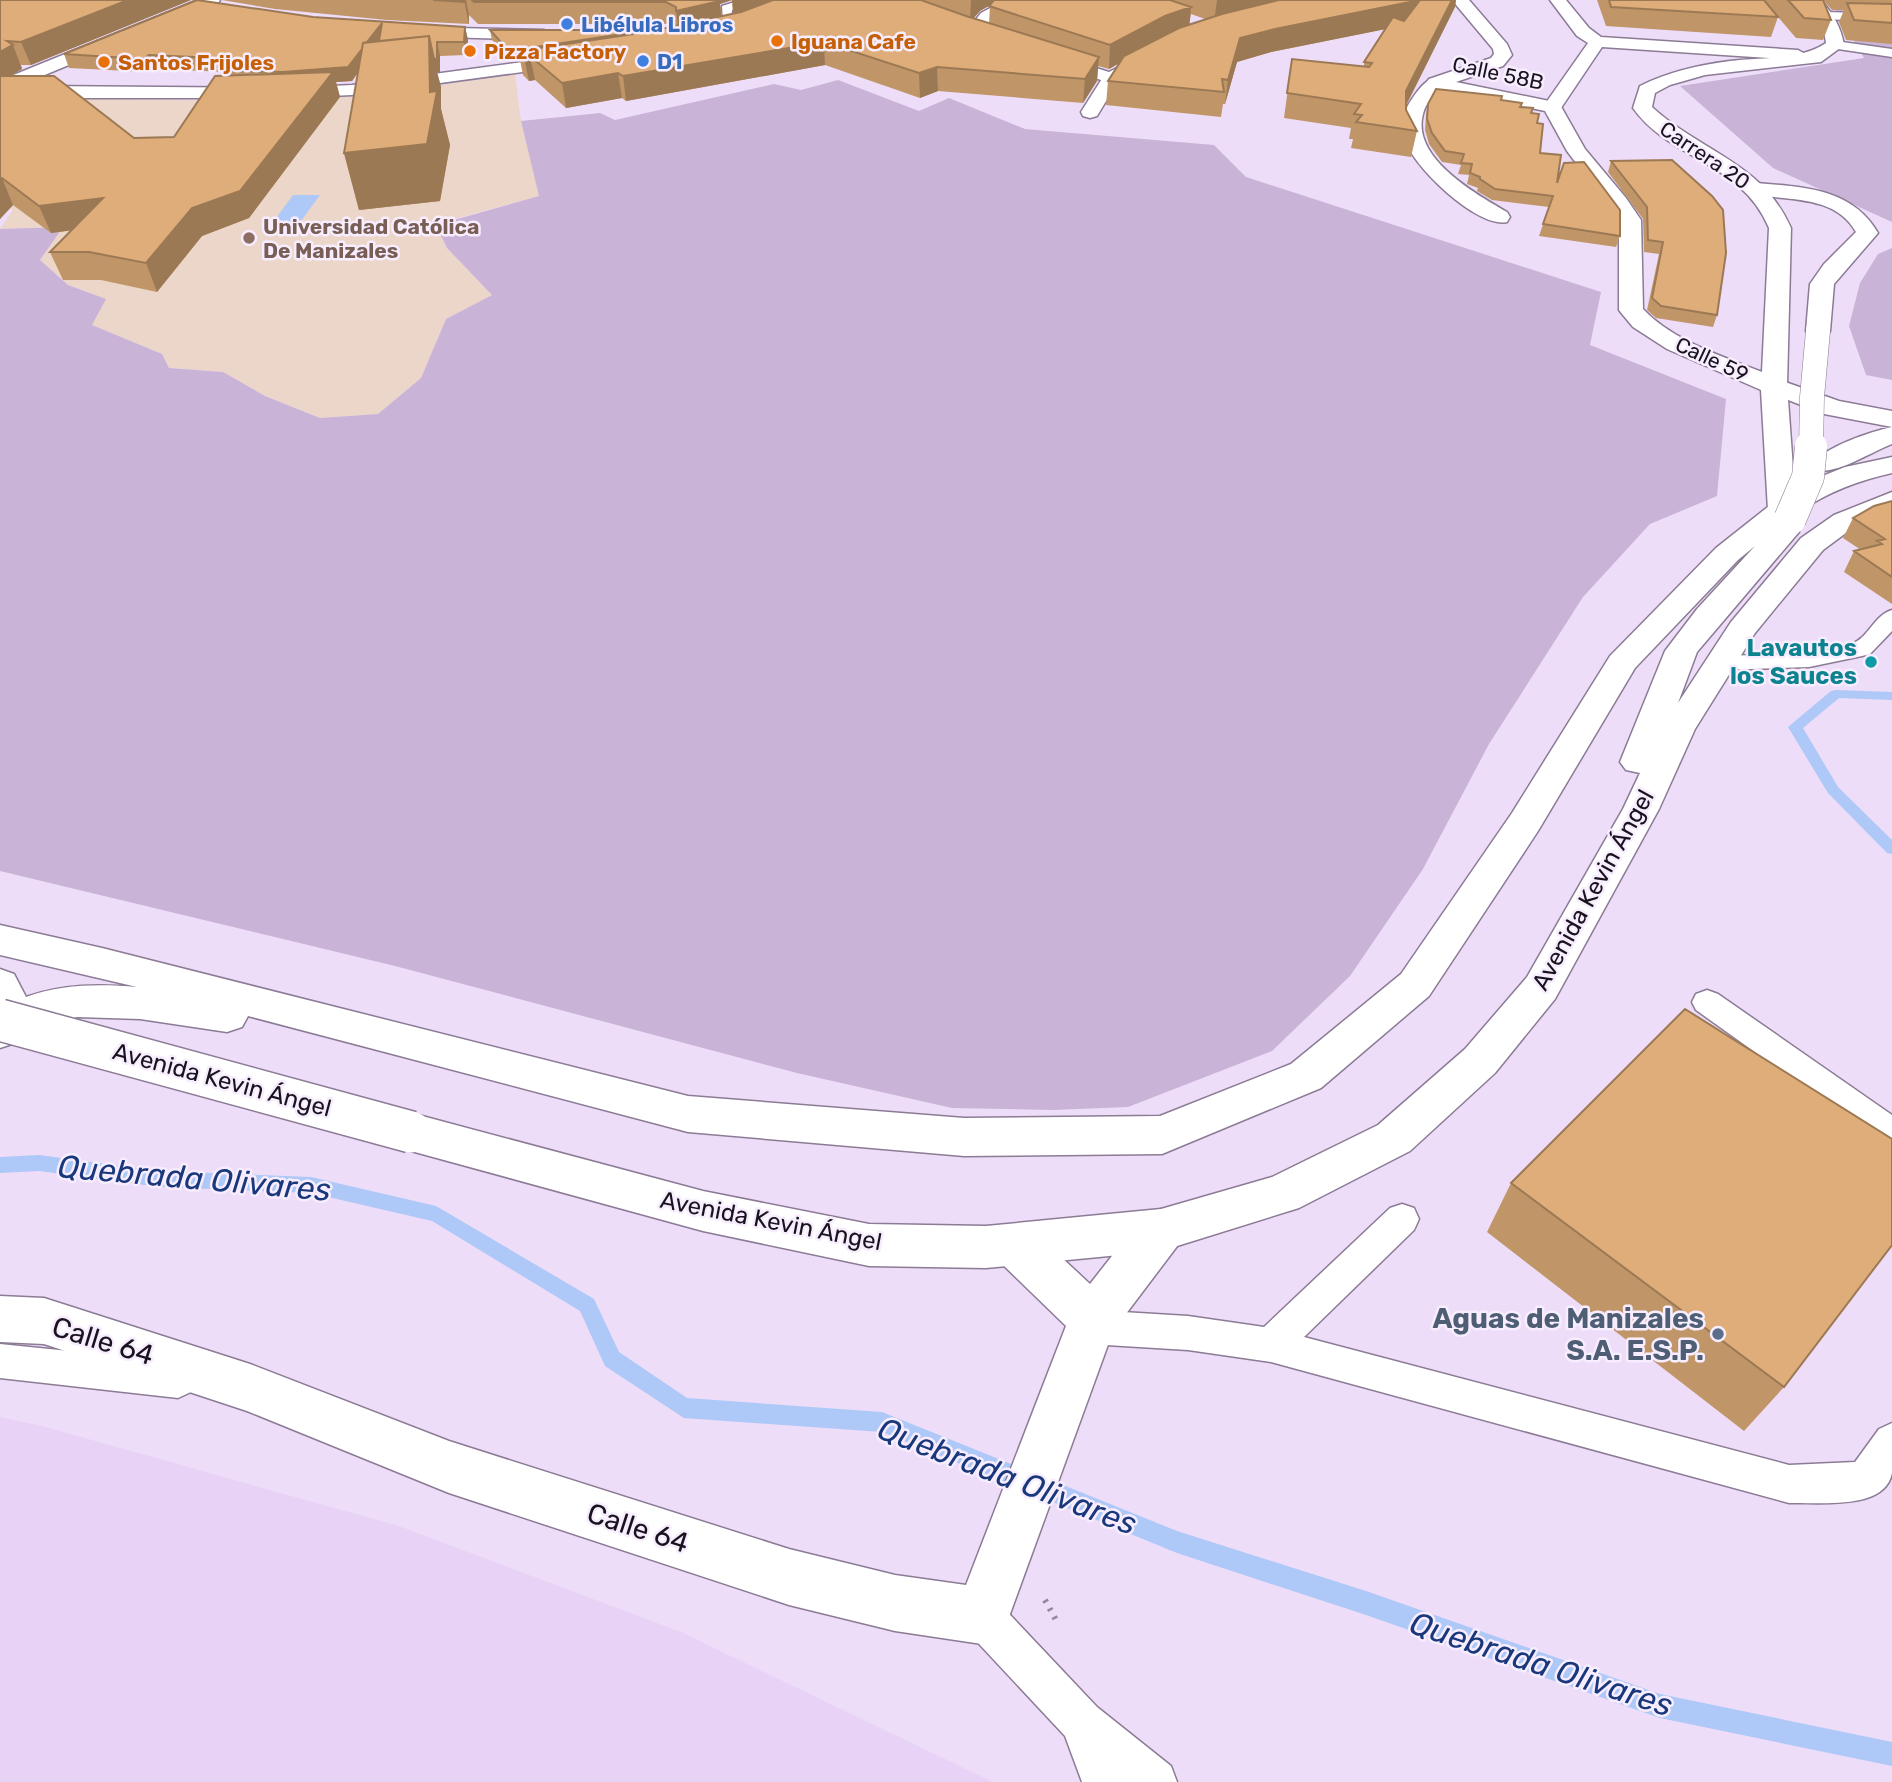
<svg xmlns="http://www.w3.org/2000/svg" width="1892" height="1782" viewBox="0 0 1892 1782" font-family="Rubik,sans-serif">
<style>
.built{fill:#e8d3f6}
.education{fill:#ecd6c9}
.green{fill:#c9b3d7}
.water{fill:#aec8f7}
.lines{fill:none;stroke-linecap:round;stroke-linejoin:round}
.stream{fill:#aec8f7;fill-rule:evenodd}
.lane-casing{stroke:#8b7b95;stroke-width:3}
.street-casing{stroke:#8b7b95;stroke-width:3}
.secondary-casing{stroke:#8b7b95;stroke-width:3}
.primary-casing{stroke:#8b7b95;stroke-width:3}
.path{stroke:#93879b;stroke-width:6;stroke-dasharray:2.5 7;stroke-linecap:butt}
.lane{fill:#fff;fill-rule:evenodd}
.street{fill:#fff;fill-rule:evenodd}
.secondary{fill:#fff;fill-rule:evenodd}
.primary{fill:#fff;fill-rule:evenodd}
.primary-bridge-far2-casing{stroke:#8b7b95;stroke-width:25;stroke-linecap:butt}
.primary-bridge-far1-casing{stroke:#8b7b95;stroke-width:33;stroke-linecap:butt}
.primary-bridge-casing{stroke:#8b7b95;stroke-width:44;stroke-linecap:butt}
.primary-bridge-far2{stroke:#fff;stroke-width:24}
.primary-bridge-far1{stroke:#fff;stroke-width:32}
.primary-bridge{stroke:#fff;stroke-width:41}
.wall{fill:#c09568;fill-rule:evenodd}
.shaded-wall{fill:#9c7955}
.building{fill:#dfad79;stroke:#9c7955;stroke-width:2}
.shop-dot{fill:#3f7fe0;stroke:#f7edfe;stroke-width:2.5}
.food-dot{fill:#e8710a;stroke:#f7edfe;stroke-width:2.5}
.education-dot{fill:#8d6e63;stroke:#f7edfe;stroke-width:2.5}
.culture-dot{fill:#0f9aa8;stroke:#f7edfe;stroke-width:2.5}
.service-dot{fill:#5c6f8a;stroke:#f7edfe;stroke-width:2.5}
.labels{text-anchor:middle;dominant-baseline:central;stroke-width:5;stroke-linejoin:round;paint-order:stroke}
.far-shop-label{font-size:21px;font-weight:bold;fill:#366cbe;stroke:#f7edfe;text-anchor:start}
.far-food-label{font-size:21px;font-weight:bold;fill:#c56008;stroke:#f7edfe;text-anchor:start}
.far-street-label{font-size:21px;fill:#18131c;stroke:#f7edfe}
.far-education-label{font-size:21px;font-weight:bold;fill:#785e54;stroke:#f7edfe;text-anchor:start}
.culture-label{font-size:24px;font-weight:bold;fill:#0d838f;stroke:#f7edfe;text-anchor:end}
.street-label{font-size:24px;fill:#18131c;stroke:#f7edfe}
.near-service-label{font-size:28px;font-weight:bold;fill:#4e5e75;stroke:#f7edfe;text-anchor:end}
.near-street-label{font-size:28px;fill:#18131c;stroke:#f7edfe}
.near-water-label{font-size:32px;font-style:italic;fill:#18387b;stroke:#f7edfe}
</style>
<rect width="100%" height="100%" fill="#eeddf9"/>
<!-- built -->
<path class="built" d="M0,1417l42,9 357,100 282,106 312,150h-993z"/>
<!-- education -->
<path class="education" d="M515,74l6,47 19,75 -104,28 11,24 45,47 -46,24 -25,59 -43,36 -58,4 -55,-22 -42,-24 -54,-4 -7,-14 -70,-29 13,-26 -37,-14 -28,-25 22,-33 -62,2 13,-19 -13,-6v-103l65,-3 186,3 134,-8z"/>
<!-- green -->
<path class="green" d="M1830,0h62v222l-119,-54 -93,-82 184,-28z
M838,80l81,31 30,-13 76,31 189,16 32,32 355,115 -11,53 136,54 -9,97 -67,28 -67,73 -94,147 -66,125 -73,107 -78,75 -144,56 -75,3 -101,-2 -155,-35 -402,-107 -395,-95v-642l63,-2 -23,33 28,25 38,14 -14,26 70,29 7,14 54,4 42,24 55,22 58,-4 43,-36 25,-59 46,-24 -45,-47 -11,-23 103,-29 -18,-75 79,-8 15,7 159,-36 27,6z
M1892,248v132l-26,-5 -17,-49 11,-43 18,-29z"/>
<!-- water -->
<path class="water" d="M293,195h27l-22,30h-27z"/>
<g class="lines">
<!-- stream -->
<path class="stream" d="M1836,690l56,2v8l-53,-2 -36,30 35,59 54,53v14l-5,-1 -59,-60 -40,-66 43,-36z
M39,1155l121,16 151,6 125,29 158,93 25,53 68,46 195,14 295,119 189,60 294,103 232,48v24l-232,-48 -294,-103 -189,-62 -295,-121 -198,-14 -79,-52 -25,-55 -148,-90 -121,-28 -151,-6 -121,-16 -39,2v-16z"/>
<!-- lane casing -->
<g class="lane-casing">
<path id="lane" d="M741,0h18l-27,10 -1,11h-8l-1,-15z
M1827,12l65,2v8l-69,-3v-6z
M1835,41l57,8v8l-61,-9v-6z
M1892,610v21l-22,23 -8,2 -53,11 -89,3 -8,-2 -4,-5 4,-5 8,-2c43,-2 90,2 131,-12 17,-5 23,-29 41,-34z
M1707,990l11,4 174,121v31l-11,-4 -185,-132 -4,-8 4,-8z
M1402,1204l12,4 5,11 -5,11 -110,107 485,128 66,-3 24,-33 13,-6c0,16 0,35 0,50 -7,38 -74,29 -103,30l-518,-141 -83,-12 -98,-6 -13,-5 -5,-12 5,-12 13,-5 98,6 76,11 126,-119z
M0,1344l178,18 13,6 5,12 -5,12 -13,6 -178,-20z
M982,1595l15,6 100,106 74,59 6,16h-95l-17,-46 -98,-105 -6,-15 6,-15z"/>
</g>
<!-- street casing -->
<g class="street-casing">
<path id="street" d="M198,0h22l-2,3 -195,81 -6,1 -9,-5 3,-4z
M1005,0h22l-35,20 -13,17h-12l-2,-4 16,-20z
M1550,0h16l23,28 12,9 197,13 9,5 -9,5 -196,-13 -43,64 -7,2 -9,-6 45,-64 -11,-7z
M415,27l129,3 8,5 -8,5 -135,-4 -2,-4z
M1111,73l9,5 -23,38 -7,2 -7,-2 -2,-4 24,-38z
M1435,78l9,5c-7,10 -18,18 -21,31 -12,44 53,80 84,98l3,5 -3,5c-29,7 -98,-58 -104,-87 -2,-13 1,-25 9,-36 6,-9 13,-19 23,-21z"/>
</g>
<!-- secondary casing -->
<g class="secondary-casing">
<path id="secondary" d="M1452,0h17l38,44 5,11 -9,11 -47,16 103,21 26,46 41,49 15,22 2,89c30,32 79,47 119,63l7,-144c-27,-66 -99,-68 -136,-120l7,-22c28,-14 58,-21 90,-25 32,-4 69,0 96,-18 -2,-19 -11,-29 -22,-43h17c12,14 20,27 23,45l-23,17 -116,13 -35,10 -15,8 -3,14c49,45 110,55 139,121l-4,158 9,124 -4,6 -10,3 -10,-3 -4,-6 -7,-120 -94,-41 -34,-22 -10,-12 -4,-5v-90l-52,-69 -22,-40 -110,-23 -9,-5 3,-4 62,-21 3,-4 -1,-5z
M1156,48l6,1 3,4 -3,4 -51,26 -69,-21 -3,-4 9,-5 61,19z
M1161,1209l17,6 7,15 -7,15 -65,86 -111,305 -20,8 -87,-13 -106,-26 -340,-112 -202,-82 -203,-67 -44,-2v-46l44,2 206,66 199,77 340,108 106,26 71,10 100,-259 -68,-66 -7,-15 7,-15 17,-6 17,6 58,54 54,-69z"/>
</g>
<!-- primary casing -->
<g class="primary-casing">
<path id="primary" d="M575,55l6,1 3,4 -3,4 -229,31 -65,3h-287v-10l39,-2 248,2 65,-3z
M1756,183c47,4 96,5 122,50l-44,51 -4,47 -3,5 -9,2 -9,-2 -3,-5 4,-47 14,-20 32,-32c-22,-39 -71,-30 -107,-39l-3,-4 3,-4z
M1774,378l65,23 53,10v33c-21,8 -56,31 -75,26l-4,-6c13,-18 57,-32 79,-37l-68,-13 -59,-23 -4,-5 4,-5z
M1892,457v16c-40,9 -77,24 -109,51l11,2 5,6 -102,120 -19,51 53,-81 70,-84 33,-23 58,-23v19l-38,16 -31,23 -68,83 -60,96 -36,80 -104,190 -60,74 -85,78 -111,57 -138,43 -175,17 -117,-2 -166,-35 -292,-80 -16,-6 -6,-13 6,-13 16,-6 292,78 166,33 117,2 175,-17 111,-32 106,-52 87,-76 62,-72 96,-168 17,-36 -14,-3 -6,-8 45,-111 32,-42 58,-63 -17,14 -103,108 -97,163 -109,165 -108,92 -159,66 -198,2 -276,-24 -440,-116 -6,11 -15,5 -87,-13 -63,-2 -40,10 -22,16 -15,5v-79l14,5 12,23c37,-13 73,-13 111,-10l-137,-32v-30l102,23 586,148 276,22 196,-2 131,-52 110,-90 111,-161 98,-157 106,-108 53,-42 36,-23 40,-16z"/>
</g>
<!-- path -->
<path class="path" d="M1045,1600l11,20"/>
<!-- lane -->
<use href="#lane" class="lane"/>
<!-- street -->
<use href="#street" class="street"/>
<!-- secondary -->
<use href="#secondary" class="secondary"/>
<!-- primary -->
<use href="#primary" class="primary"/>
<!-- primary-bridge-far2 casing -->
<g class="primary-bridge-far2-casing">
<path id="primary-bridge-far2" d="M1811,449l1,-52 6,-66"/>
</g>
<!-- primary-bridge-far1 casing -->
<g class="primary-bridge-far1-casing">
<path id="primary-bridge-far1" d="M1790,519l18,-42 3,-30"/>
</g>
<!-- primary-bridge casing -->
<g class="primary-bridge-casing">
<path id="primary-bridge" d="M0,1020l411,112"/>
</g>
<!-- primary-bridge-far2 -->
<use href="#primary-bridge-far2" class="primary-bridge-far2"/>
<!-- primary-bridge-far1 -->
<use href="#primary-bridge-far1" class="primary-bridge-far1"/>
<!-- primary-bridge -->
<use href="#primary-bridge" class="primary-bridge"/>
</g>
<!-- wall -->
<path class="wall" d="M0,0h191l-160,65h-10l1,4 -12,7 124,62 40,-1 56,-61 -1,-4 -75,-3 -6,3 -79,-4 -5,-14 249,-37 152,10 3,13 -2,15 -26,1v16h-3l4,15v22l9,36 -10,56 -81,9 -15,-57 14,-81 -6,9 -16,1 4,15 -91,121 -47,18 -45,56 -56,-12h-38l-13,-28 22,-22 -21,3 -38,-28 -13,14z
M222,0h1234l-1,7 -49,99v4l11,21 -6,26 -60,-9 2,-9h-4l2,-11 -67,-10 8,-59 72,8v-5l21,-33 -114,23 -34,10 -12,42h-2l-2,13 -115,-12 2,-24 11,-18 -10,6 -11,-3 -1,15 -14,22 -145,-12 -18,7 -95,-33 -199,36 -4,-3 -56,10 -31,-28 -6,1 -6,-6 -3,-15 -9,1 -19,-21 -2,-10h159l1,2 23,-6 -4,-2h-191l-9,-9v9l-82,-4 -112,-11zM732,0l1,13 -11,3 -2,-12zM990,5l-1,19 -16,-5 7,-8zM1191,14l14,5 -16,6z
M1597,0h226l8,20 -8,20 -27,-2 -18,-21 -7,20 -165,-11z
M1823,0h69v44l-46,-4 -7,-18 5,-12h-12z
M1501,100l19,7 11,6 6,10 3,30 17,30 63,53 -4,11 -77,-11 10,-29 -57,-7 -15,-9 1,-3 -11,-4 2,-9 -11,-1 3,-9 -19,-3 -13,-18 -4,-14 1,-15 2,-11z
M1672,160l45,155 -4,12 -57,-9 -9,-8 12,-56 -15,-2 -1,-33 -35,-47 3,-11z
M1892,501v103l-48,-32 10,-21 7,-1 -18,-12 10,-20z
M1511,1183l273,204 -40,44 -257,-199z"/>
<!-- shaded-wall -->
<path class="shaded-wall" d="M128,0h63l-160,65 -10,-23z
M464,0h2l3,15v9z
M719,0h72l-57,20 -2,-20 -12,4 2,19 -43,10 -3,-22z
M971,0h28l-19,11 -10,11z
M1217,0h91l-94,22z
M1420,0l-4,23 -145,29 -34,10 -12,42 3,-24 12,-42 35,-9z
M1452,0h4l-1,7 -54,108 5,-24z
M1191,7l-2,23 -26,9 -54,30 1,-24 55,-29z
M382,23l3,13 -33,45 -16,1 4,15 -91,121 -47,18 -45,56 -11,-29 141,-178 -4,-13z
M465,27l3,13 -2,15 -2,-13z
M649,30l2,10 -121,16 5,24 -6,1 -5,-24 -5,-6 1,9 -9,1 -2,-10z
M429,36l8,6 3,14v16h-3l4,15v22l9,36 -10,56 -81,9 -15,-57z
M824,42l1,23 -199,36 -3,-25z
M13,45l9,24 -14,8 -8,10v-35z
M149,55l5,14 -6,3 -5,-13z
M1099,57l-2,24 -14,22 2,-24z
M937,67l1,24 -18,7 -1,-25z
M618,73l4,25 -56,10 -4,-25z
M2,178l11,27 -13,14v-39z
M103,198l11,27 -63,8 -12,-27z"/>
<!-- building -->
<path class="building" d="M0,0h128l-107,42 -14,-1 6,4 -13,7z
M197,0l116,17 152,10 -1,15h-27v17h-3l-5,-23 -50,5 3,-18 -15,19 -4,1 -1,6 -14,18 -65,5 -54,-1 8,-12 -88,-4 -6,4 -79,-5z
M433,0h31v2z
M472,0h248v1l-44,10v-4l-10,-5h-192z
M773,0h148l45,16 133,41 -14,22 -148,-12 -18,6 -95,-31 -201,34 -5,-3 -56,10 -32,-27 -6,1 -5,-6 128,-19 94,-20z
M994,0h176l21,7 -26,9 -55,29 -121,-39z
M1279,0h173l-46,91v19l11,21 -61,-9 6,-7 -8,-1 7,-10 -74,-11 5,-34 77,8 3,-4 -8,-1 29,-45 11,4 16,-21 -145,29 -35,9 -12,42 -6,-1 2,13 -116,-11 16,-25 55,-28 43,-14z
M1609,0h155l14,17 -167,-10z
M1788,0h35l8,20 -27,-2z
M1847,3l45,1v19l-38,-3z
M490,30h159l-140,21z
M429,36l1,56 7,-1 -10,53 -83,9 19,-110z
M333,72l-93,119 -48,17 -46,55 -57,-11h-39l53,-54 -64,8 -37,-28 -2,2v-104h54l80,62 40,-1 41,-61z
M1436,89l66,7 -1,4 21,3 -2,4 13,1 -2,5 8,1 -2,9 6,1 -3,29 21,2 -4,28 7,-20 20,-1 36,48v26l-77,-12 10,-28 -58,-7 -15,-10v-2l-10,-4 2,-9 -11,-1 3,-9 -19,-3 -13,-18 -5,-14 1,-15z
M1672,160l40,36 11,14 3,43 -9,62 -56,-9 -9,-8 11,-56 -15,-2 -1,-33 -36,-46z
M1892,501v76l-38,-26 28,-7 -5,-3 8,-2 -32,-21 21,-12z
M1685,1009l207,130v106l-108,142 -273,-204z"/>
<!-- markers -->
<g class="shop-dot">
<circle cx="567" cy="24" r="7"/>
<circle cx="643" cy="61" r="7"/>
</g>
<g class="food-dot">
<circle cx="777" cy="41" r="7"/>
<circle cx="470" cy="51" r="7"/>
<circle cx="104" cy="62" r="7"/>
</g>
<circle class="education-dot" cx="249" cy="238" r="7"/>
<circle class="culture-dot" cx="1871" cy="662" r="7"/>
<circle class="service-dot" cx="1718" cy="1334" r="7"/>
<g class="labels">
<!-- far-shop labels -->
<g class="far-shop-label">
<text x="581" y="24">Libélula Libros</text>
<text x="657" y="61">D1</text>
</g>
<!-- far-food labels -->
<g class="far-food-label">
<text x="791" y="41">Iguana Cafe</text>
<text x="484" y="51">Pizza Factory</text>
<text x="118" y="62">Santos Frijoles</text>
</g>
<!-- far-street labels -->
<g class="far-street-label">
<text transform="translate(1498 73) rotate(12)">Calle 58B</text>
<text transform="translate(1705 155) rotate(34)">Carrera 20</text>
<text transform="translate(1712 359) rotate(25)">Calle 59</text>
</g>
<!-- far-education labels -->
<g class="far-education-label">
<text x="263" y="226">Universidad Católica<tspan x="263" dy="24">De Manizales</tspan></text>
</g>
<!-- culture labels -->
<g class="culture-label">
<text x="1857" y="648">Lavautos<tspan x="1857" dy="28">los Sauces</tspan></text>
</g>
<!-- street labels -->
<g class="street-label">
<text transform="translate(1593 890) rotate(-61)">Avenida Kevin Ángel</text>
<text transform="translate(222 1080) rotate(15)">Avenida Kevin Ángel</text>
<text transform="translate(771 1221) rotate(11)">Avenida Kevin Ángel</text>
</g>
<!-- near-service labels -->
<g class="near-service-label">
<text x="1704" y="1318">Aguas de Manizales<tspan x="1704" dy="32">S.A. E.S.P.</tspan></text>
</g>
<!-- near-street labels -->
<g class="near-street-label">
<text transform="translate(103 1341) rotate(17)">Calle 64</text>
<text transform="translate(638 1528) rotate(18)">Calle 64</text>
</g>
<!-- near-water labels -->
<g class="near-water-label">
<text transform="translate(194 1178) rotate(5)">Quebrada Olivares</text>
<text transform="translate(1007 1476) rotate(21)">Quebrada Olivares</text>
<text transform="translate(1541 1664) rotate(18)">Quebrada Olivares</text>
</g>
</g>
</svg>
